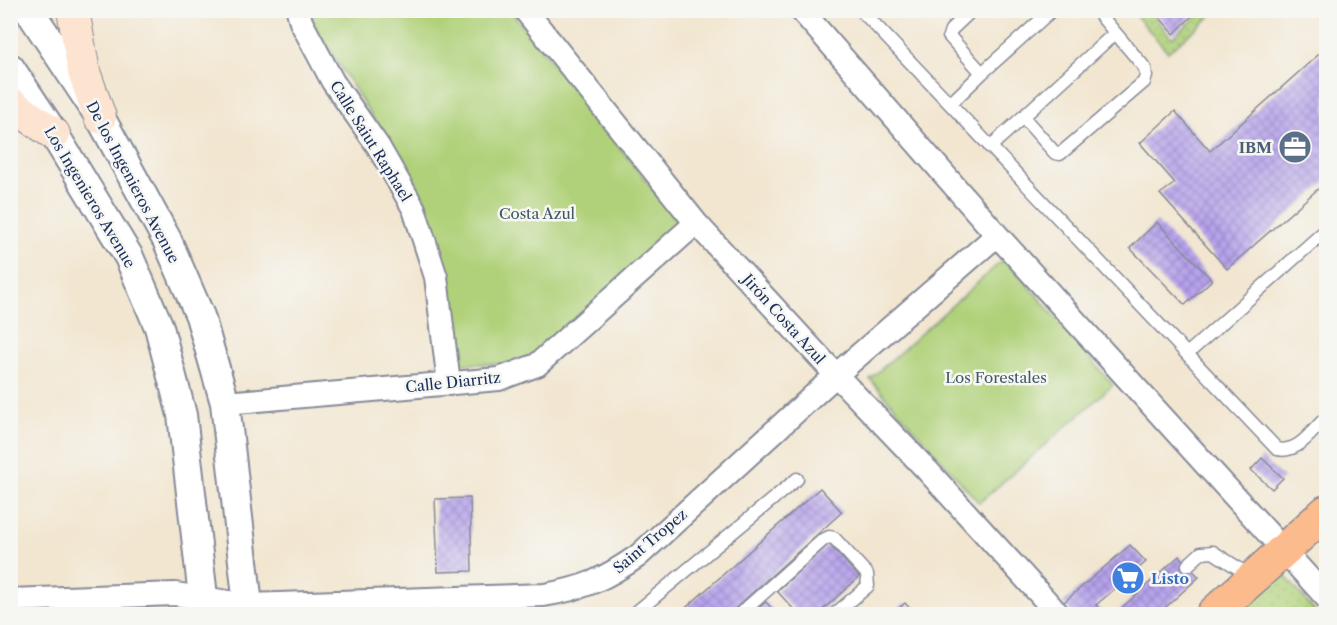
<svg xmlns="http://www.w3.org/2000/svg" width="1337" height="625" viewBox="0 0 1337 625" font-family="'Libre Caslon Text',serif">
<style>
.grass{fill:url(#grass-dots);stroke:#66806c;stroke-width:1.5}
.park{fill:#b0d179;stroke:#66806c;stroke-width:1.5}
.building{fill:url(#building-cross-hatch)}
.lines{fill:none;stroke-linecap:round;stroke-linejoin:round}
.service-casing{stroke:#868a97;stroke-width:15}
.minor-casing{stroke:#868a97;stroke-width:26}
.tertiary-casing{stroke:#868a97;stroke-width:32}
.secondary-casing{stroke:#868a97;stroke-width:34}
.primary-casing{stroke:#868a97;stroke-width:36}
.service{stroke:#fff;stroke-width:12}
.minor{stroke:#fff;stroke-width:22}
.tertiary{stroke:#fff;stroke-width:28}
.secondary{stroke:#fde4d1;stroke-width:32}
.primary{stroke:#fbbb8c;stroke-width:33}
.labels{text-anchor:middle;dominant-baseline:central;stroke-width:5;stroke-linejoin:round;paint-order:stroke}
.street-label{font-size:15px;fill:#1b2f5e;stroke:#f6f6f2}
.service-label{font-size:15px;font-weight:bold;fill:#4e5e75;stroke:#f6f6f2;text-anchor:end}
.park-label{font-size:15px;fill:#405865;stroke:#f6f6f2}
.shop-label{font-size:15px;font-weight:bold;fill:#366cbe;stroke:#f6f6f2;text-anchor:start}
</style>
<defs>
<pattern id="grass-dots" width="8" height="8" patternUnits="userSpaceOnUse" patternTransform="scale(1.5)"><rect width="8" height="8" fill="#b0d179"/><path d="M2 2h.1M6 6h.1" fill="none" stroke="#97b46b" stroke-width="1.8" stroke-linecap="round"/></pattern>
<pattern id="building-cross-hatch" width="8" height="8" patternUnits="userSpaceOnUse" patternTransform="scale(1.5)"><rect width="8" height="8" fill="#b7a3ec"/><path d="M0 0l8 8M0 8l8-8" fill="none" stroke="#9485c2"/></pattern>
</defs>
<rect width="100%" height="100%" fill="#f6f6f2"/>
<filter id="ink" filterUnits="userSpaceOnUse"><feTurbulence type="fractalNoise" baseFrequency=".0167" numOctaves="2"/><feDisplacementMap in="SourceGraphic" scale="12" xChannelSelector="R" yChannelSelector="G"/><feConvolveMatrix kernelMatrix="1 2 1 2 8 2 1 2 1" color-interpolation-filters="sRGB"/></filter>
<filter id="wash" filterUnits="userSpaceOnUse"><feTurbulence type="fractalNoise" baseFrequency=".008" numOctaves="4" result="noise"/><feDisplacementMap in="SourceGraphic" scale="24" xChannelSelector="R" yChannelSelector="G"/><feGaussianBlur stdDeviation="1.35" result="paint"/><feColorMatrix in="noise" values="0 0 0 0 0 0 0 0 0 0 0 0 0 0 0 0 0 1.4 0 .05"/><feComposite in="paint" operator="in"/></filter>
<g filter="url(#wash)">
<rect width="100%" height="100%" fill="#f2e6d0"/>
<!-- grass -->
<path class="grass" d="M1132,11h17l23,27 31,-27h4l4,5 -43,36z
M1282,572l35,42h-82z"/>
<!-- park -->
<path class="park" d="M310,11h201l169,212 -142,132 -34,9h-42l-14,-88 -24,-77 -109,-172z
M1005,258l108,127 -134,118 -109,-124z"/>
<g id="blocks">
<!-- building -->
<path class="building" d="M1153,10h45l-24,24z
M1326,48v134l-99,87 -67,-75 15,-11 -35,-40 35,-32 35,40z
M1157,222l55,58 -27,25 -55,-57z
M1262,458l21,20 -11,11 -21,-19z
M820,488l22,24 -113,102h-50z
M470,498l2,73 -34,1 -3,-73z
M829,544l30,33 -41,37h-20l-21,-23z
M1130,545l16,17 -50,43 8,9h-31l-10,-11z
M1179,556l20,21 -41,37h-43z
M766,602l11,12h-25z
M905,603l10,11h-23z"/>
</g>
</g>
<g filter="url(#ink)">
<use href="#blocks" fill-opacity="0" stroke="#868a97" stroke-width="1.5"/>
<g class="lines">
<!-- service casing -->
<g class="service-casing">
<path id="service" d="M861,10l416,439c22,5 35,-19 49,-31
M972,10l-21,20 -2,6 33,37 70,-63
M950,104l32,-31
M1023,117l32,36 5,1 84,-72 2,-6 -1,-8 -49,-58
M990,147l125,-114
M1187,354l139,-124
M1188,565l13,-12 12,-1 39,25
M634,614l163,-135
M740,614l83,-74 6,-3 5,1 33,36 1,12 -33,28"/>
</g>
<!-- minor casing -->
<g class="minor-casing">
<path id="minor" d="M298,10l3,12 32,60 45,64 36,63 22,68 13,107
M525,10l171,213 140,152 91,95 131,144
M801,10l196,225 329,362
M225,403l274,-24 38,-14 159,-142
M10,600l165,-6 73,11 296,-10c41,-7 59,-15 94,-39l198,-181 161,-140"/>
</g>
<!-- tertiary casing -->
<g class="tertiary-casing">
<path id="tertiary" d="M29,10l71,107 67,123 33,76 25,87 24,211
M10,68l44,66 75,123 30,70 23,88 23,199"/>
</g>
<!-- secondary casing -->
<g class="secondary-casing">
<path id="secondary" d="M73,10l11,62 16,45
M10,103l44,31"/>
</g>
<!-- primary casing -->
<g class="primary-casing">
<path id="primary" d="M1213,614l113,-102"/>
</g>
<!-- service -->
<use href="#service" class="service"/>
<!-- minor -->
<use href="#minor" class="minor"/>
<!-- tertiary -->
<use href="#tertiary" class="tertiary"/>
<!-- secondary -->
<use href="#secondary" class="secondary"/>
<!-- primary -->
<use href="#primary" class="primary"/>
</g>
</g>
<!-- icons -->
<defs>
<g id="office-disc" transform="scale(1.725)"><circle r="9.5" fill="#5c6f8a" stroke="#f6f6f2"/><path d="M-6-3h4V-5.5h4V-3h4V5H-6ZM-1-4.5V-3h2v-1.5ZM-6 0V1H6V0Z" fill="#fff"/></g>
<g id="supermarket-disc" transform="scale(1.725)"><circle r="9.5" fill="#3f7fe0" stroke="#f6f6f2"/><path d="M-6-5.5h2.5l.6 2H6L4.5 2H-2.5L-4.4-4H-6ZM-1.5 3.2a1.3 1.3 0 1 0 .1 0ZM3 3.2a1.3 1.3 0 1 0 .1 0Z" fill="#fff"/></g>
</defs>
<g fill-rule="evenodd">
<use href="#office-disc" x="1295" y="147"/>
<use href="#supermarket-disc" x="1128" y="578"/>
</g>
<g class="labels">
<!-- street labels -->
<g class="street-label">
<text transform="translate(371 141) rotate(58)">Calle Saiut Raphael</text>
<text transform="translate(133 182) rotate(62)">De los Ingenieros Avenue</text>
<text transform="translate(90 197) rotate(59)">Los Ingenieros Avenue</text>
<text transform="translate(784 319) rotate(48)">Jirón Costa Azul</text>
<text transform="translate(453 382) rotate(-6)">Calle Diarritz</text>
<text transform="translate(650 541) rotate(-40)">Saint Tropez</text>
</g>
<!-- service labels -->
<g class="service-label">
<text x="1272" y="147">IBM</text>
</g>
<!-- park labels -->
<g class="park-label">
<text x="537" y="213">Costa Azul</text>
<text x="996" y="377">Los Forestales</text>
</g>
<!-- shop labels -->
<g class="shop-label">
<text x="1151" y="578">Listo</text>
</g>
</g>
<!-- margin -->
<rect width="1337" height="625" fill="none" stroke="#f6f6f2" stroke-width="36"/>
</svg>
